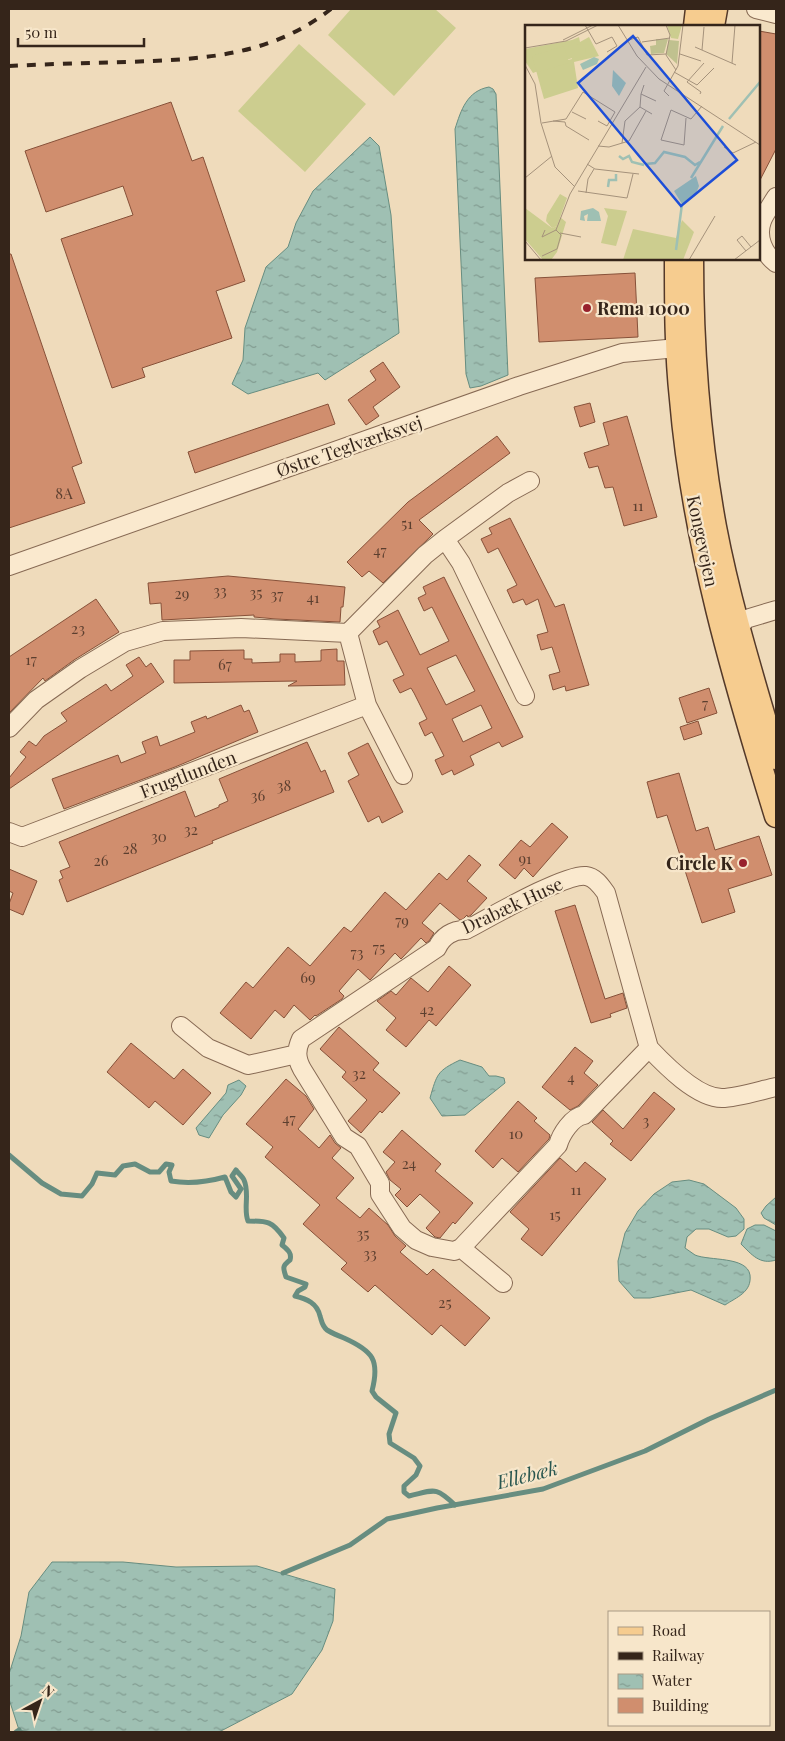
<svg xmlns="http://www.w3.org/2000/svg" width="785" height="1741" viewBox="0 0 785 1741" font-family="'Playfair Display',serif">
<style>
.pitch{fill:#cccd8f}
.water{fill:url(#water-ripples);stroke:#678d80}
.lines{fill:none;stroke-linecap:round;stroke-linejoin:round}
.stream{stroke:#678d80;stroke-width:5}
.building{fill:#d08e6e;stroke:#875139;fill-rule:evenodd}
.minor-casing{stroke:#876a54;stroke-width:20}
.major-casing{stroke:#543929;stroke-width:25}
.minor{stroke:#fae9ce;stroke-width:18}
.major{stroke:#f6cc8f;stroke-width:22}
.rail{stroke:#35251a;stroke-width:4;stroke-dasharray:9 9;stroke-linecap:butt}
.poi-dot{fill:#98222d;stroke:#f7e6ca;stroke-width:2}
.labels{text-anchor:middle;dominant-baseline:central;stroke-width:4.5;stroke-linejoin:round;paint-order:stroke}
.number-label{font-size:15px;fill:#5c3f2f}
.poi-label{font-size:18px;font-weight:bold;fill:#35251a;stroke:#f7e6ca;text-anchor:start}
.street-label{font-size:18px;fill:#35251a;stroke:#f7e6ca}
.water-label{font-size:19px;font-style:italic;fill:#28564f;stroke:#f7e6ca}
.inset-river{fill:none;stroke:#9fc0b3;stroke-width:2.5}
.inset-road{fill:none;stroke:#a5927b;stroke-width:1}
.view{fill:#1d4ed8;fill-opacity:0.15;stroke:#1d4ed8;stroke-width:2.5}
.inset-edge{fill:none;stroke:#35251a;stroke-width:2.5}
</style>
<defs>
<pattern id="water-ripples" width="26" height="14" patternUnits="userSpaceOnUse" patternTransform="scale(1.25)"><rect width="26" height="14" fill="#9fc0b3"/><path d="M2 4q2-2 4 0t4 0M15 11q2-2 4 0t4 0" fill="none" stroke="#829c91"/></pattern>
</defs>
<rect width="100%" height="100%" fill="#efdbbb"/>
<!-- pitch -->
<path class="pitch" d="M351,9h84l21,19 -62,68 -66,-61z
M299,44l67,60 -61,68 -67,-61z"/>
<!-- water -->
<path class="water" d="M489,87l4,2 3,5 12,281 -27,11 -11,2 -4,-14 -11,-245c6,-19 12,-38 34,-42z
M370,137l9,9 12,69 8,118 -74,47 -7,-7 -70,21 -16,-10 11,-24 2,-32 21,-61 22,-20 8,-24 17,-32z
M460,1060l22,7 7,9h7l8,2 1,5 -40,32 -23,1 -12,-18c7,-24 7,-27 30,-38z
M239,1080l7,6 -5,9 -18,20 -14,23 -10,-3 -3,-7 30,-35 2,-8z
M689,1180l15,4 32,24 8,11v10l-8,7 -8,1 -19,-8h-13l-9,8 -2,11c3,2 7,5 10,7 14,6 52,1 55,20 2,17 -13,22 -25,30l-34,-15 -41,8h-16l-15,-17 -1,-20 7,-28 13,-22 16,-17 18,-12z
M776,1197v28l-12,-7 -3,-5 5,-7z
M755,1225h9l12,6v29c-16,5 -24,-5 -35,-16l6,-15z
M52,1562h71l53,5 81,-1 78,23 -2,32 -11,29 -30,44 -73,38h-189l-11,-2 -10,-31v-25l12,-38 8,-44z"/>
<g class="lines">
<!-- stream -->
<path class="stream" d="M9,1155l33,28 19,11 21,2 10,-12 5,-11 18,2 8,-9 12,-2 15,8h9l7,-8 6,1 -3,7 2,9c18,3 36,1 54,-4l6,15 5,5 5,-8 -9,-13 4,-6c2,3 7,7 8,10 6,13 -1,29 4,41 20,0 24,0 36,17l-2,7c6,5 10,8 8,15 -8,6 -7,8 -4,17l20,7 -1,3 -7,4 -3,5c12,3 22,7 25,20 2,6 2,10 7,14 5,3 12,6 17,8 29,13 36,22 28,53l4,6 20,16 -7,21 1,9 24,15 6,8 -4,9 -12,11v6l5,4c26,-6 26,-10 46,9
M283,1573l67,-28 37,-26 50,-11 106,-19 102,-38 64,-32 67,-29
M16,1732l3,-2"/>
</g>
<!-- building -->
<path class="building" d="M759,31l17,3v115l-17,33z
M171,102l21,59 11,-4 42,124 -29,10 16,47 -90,30 3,9 -33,11 -51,-149 72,-24 -10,-29 -77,26 -21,-61z
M9,254h2l71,209 -10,4 13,36 -76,25z
M635,273l3,64 -99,5 -4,-64z
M383,362l17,25 -27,20 6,9 -13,9 -18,-25 28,-20 -6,-9z
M590,403l5,19 -15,5 -6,-20z
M328,404l7,20 -140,49 -7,-21z
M627,416l30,101 -33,9 -11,-39 -8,1 -7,-22 -9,2 -5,-15 25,-8 -6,-22z
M497,436l13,17 -91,67 14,14 -50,49 -14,-12 -7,6 -15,-15 61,-60z
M510,518l45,89 9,-3 25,81 -23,6 -1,-5 -12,4 -4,-15 11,-3 -8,-25 -11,3 -4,-15 11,-3 -10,-33 -12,6 -3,-6 -10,4 -6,-13 10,-5 -19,-37 -10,5 -7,-14 11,-5 -3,-6z
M228,576l117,11 -2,20h-2l-1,15 -64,-3 -22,-2v-2l-92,5 -1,-17 -11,1 -2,-21z
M444,577l79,160 -21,10 -3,-5 -29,14 4,9 -20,10 -2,-5 -10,5 -7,-15 9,-4 -12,-24 -7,4 -6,-13 8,-4 -13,-26 -3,-5 -11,5 -7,-13 11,-5 -17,-34 -8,4 -6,-14 7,-4 -3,-6 21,-11 22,45 29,-14 -17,-34 -8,4 -6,-13 8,-4 -3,-7zM456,655l19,36 -29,14 -19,-37zM481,705l11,23 -29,14 -11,-23z
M96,599l23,33 -45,28 -29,21 -2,-3 -34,35v-56z
M337,649v12h7l1,24 -57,1 9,-5 -123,2v-23h16v-9l54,-1v9h8v4l28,-1v-8h15v8l26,-1v-11z
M139,657l7,10 5,-4 13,19 -155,107v-11l17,-21 -6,-5 9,-11 7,5 8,-10 23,-15 -6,-8 45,-29 5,7 22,-15 -7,-11z
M709,688l8,25 -30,10 -8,-25z
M241,705l3,7 5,-2 9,22 -83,35 -111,42 -12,-30 66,-24 3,8 25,-10 -4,-11 15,-6 3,10 35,-14 -4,-10 15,-6 1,3z
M698,721l4,13 -18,6 -4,-13z
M307,742l14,30 4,-2 9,22 -122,49 1,2 -146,59 -8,-22 4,-2 -3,-7 10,-4 -11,-25 126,-51 10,26 24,-10v-2l9,-4 -9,-22z
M368,743l35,69 -21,11 -3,-7 -11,6 -20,-41 11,-6 -11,-22z
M679,773l17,58 12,-4 7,23 44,-14 13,39 -44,14 7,23 -33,11 -35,-108 -10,3 -10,-36z
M552,823l16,14 -35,40 -9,-9 -9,11 -16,-14 22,-25 9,7z
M469,855l12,10 -14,16 20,17 -16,17 -3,2 -1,-2 -4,4 -3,1 -20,-17 -18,20 12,10 -5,8 -3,2 -5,-5 -20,21 -6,-6 -25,27 -12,-11 -19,22 5,5 -2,3 -26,17 -1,-1 -5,5 -16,-15 -10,13 -9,-8 -24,29 -31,-26 26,-31 7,6 35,-41 22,19 34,-39 7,5 34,-40 21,18 33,-37 8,7z
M9,869l28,12 -14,34 -14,-6v-5l4,-11 -4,-2z
M575,905l30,94 18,-6 4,15 -17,6 1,3 -20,6 -36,-112z
M449,966l22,19 -35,41 -7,-6 -23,27 -20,-17 10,-12 -19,-17 14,-10 5,4 15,-17 17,14z
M339,1027l40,36 -6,7 27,23 -18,20 -2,-2 -19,22 -13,-12 19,-21 -25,-23 4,-5 -26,-23z
M131,1043l43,36 9,-10 28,24 -28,32 -28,-24 -6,7 -42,-36z
M575,1047l18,14 -9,12 14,12 -20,21 -8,4 -28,-23z
M286,1079l20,17 8,13 -16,20 21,19 11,-13 5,8 6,5 -9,10 22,20 -18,20 24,20 9,-10 19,17 7,11 11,10 -6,6 27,23 6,-6 57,49 -25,28 -24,-21 -9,10 -57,-50 -7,7 -27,-23 6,-6 -44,-39 17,-19 -55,-48 8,-10 -27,-23z
M654,1092l21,17 -44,52 -21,-17 3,-3 -21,-19 11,-12 20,19z
M518,1101l19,17 -3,3 16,14 -1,4 -31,33 -16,-14 -9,10 -18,-17z
M402,1130l39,34 -6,7 38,32 -18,21 -2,-2 -13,16 -5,-1 -9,-9 14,-16 -20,-18 -13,13 -12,-12 6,-6 -11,-9 -4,-8 9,-10 -12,-10z
M560,1158l16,14 9,-10 21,17 -64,77 -21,-17 8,-10 -19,-17z"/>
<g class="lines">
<!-- minor casing -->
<g class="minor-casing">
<path id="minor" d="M756,9l20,5
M776,197c-4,7 -11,16 -14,24 -6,16 2,33 14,42
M9,566l510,-180 103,-33 67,-6
M738,629l8,-10 30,-9
M525,696l-64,-133 -16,-24 63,-46 22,-12
M9,728l27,-28 44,-31 45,-27 38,-11 78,-3 107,5
M403,775l-36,-70 -19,-72 77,-78 20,-16
M9,832l13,5 345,-132
M181,1026l27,22 40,17 49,-11
M649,1048l-65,67c-12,2 -23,19 -26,30l-97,103 -7,3 -22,-4 -16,-7 -14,-12 -22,-34v-11l-22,-37 -14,-9 -42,-68c-6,-11 -6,-19 -1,-30l136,-91c5,-11 16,-19 29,-18 21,-11 100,-57 120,-54 9,1 15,10 20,17l43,155c16,17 48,50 73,50 14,0 40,-8 54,-11
M461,1248l42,35"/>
</g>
<!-- major casing -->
<g class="major-casing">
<path id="major" d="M695,26l2,-17
M713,26l3,-17
M676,259c0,46 0,94 5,140 12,142 53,281 95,417
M692,259c0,90 7,180 23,268 15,79 39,155 61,231"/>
</g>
<!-- minor -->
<use href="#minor" class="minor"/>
<!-- major -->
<use href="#major" class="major"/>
<!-- rail -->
<path class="rail" d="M9,66c39,-2 79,-3 119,-4 75,-3 141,-5 203,-53"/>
</g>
<!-- markers -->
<g class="poi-dot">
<circle cx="587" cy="308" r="5"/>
<circle cx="743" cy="863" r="5"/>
</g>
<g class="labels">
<!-- number labels -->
<g class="number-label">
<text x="64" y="493">8A</text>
<text x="638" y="505">11</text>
<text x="407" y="523">51</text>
<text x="380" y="550">47</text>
<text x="220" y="590">33</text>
<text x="256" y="592">35</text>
<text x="182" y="593">29</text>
<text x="277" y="594">37</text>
<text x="313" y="597">41</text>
<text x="78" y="628">23</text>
<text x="31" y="659">17</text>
<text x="225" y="664">67</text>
<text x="705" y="703">7</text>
<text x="284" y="785">38</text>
<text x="258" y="795">36</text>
<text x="191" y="829">32</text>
<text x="159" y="836">30</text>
<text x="130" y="848">28</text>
<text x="525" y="858">91</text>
<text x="101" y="860">26</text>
<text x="402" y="920">79</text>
<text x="379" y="947">75</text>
<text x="357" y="952">73</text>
<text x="308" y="977">69</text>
<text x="427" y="1009">42</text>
<text x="359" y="1073">32</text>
<text x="571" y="1077">4</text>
<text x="289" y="1118">47</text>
<text x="646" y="1120">3</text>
<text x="516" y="1133">10</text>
<text x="409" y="1163">24</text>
<text x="576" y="1189">11</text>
<text x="555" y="1214">15</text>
<text x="363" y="1233">35</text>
<text x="370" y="1253">33</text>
<text x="445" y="1302">25</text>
</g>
<!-- poi labels -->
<g class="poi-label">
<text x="597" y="308">Rema 1000</text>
<text x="733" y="863" text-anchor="end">Circle K</text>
</g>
<!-- street labels -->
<g class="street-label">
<text transform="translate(349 446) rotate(-19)">Østre Teglværksvej</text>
<text transform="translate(703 541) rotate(78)">Kongevejen</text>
<text transform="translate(188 774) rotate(-21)">Frugtlunden</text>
<text transform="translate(512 905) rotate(-25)">Drabæk Huse</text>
</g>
<!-- water labels -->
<g class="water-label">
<text transform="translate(527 1474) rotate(-14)">Ellebæk</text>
</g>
</g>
<!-- overview -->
<g transform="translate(525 25)">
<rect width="235" height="235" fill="#efdbbb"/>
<path d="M47,15v18l-39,15 -8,-12v-12zM35,169l7,4 -10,28 -5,2 -6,-7 1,-6zM79,183l23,3 -11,35 -15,-3 7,-27zM157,195l12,12 -11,28h-60l10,-31 43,9z" fill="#cccd8f"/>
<path d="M131,14h12l-4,14 -13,1 -1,-8 6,-1zM144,15l10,1 -2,23 -11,-10z" fill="#c0c18f"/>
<path d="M142,0h15l-4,14 -7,-1zM54,12l1,5 9,-5 10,19 -25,6 4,26 -34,11 -12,-43 32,-10 4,14 4,-1 -4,-12 4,-7zM0,183l27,20 5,-2 3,-9 6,5 -9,30 -6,8h-8l-18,-21z" fill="#cccd8f"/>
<path d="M47 26a7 7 0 1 1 14 0a7 7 0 1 1-14 0ZM39,21l5,17 -32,9 -5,-16z" fill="#cccd8f"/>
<path d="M69,32l5,2 -2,5 -14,6 -3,-6zM88,45l13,13 -7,13 -7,-10zM171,151l3,10 -4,10 -13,8 -8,-13zM68,183l6,4 2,9h-14l1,-7 -4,2 1,5 -5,-1 1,-9z" fill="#9fc0b3"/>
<path class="inset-river" d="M204,94l31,-37M94,131l4,3 6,-3 3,6 12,3M121,139l9,-1 9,-11 21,5 10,8 5,-3M166,153l32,-52M83,162l1,-7h7v-6M151,225l6,-46"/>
<path class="inset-road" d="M60,0l11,19 16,-7 5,9 -10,6M93,0l19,31 22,23 101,66M141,0l4,10 -4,20 10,15M158,0h24M38,15l30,-15M104,15l9,-3 9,18 19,-1M117,17l28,-4M170,22l41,18M0,23l41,-7 32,-16M177,25l2,-23M155,29l21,7M207,38l3,-38M0,40l10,19 6,39 14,44 19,19M149,47l23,13 17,-17M119,60l-3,9 15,7M116,69l-1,13 12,7M175,69l1,-2 -14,-10 17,-19M144,71l-5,-5 14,-25 5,-41M47,87l14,7M161,93l-2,27 -23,-5 10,-30 20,9 11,-13M28,96l12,1 1,4 23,14M17,98l24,-4 17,-27 32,20 -8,14 -9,-5M97,118l3,-22 15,-14M73,121l11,1 20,-6 17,-30M199,122l9,6 23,-11M62,139l8,5 44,5M0,153l27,-22M53,166l49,7 6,-24M61,168l2,-14 6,-10M20,205l-3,7 14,-7M35,208l21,4M0,216l16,19M221,226l-9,-11 5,-4 9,11M17,231l15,-7 4,-14 -5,-5 14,-36 76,-127M164,235l26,-44M209,235l26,-20"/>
<path class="view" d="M108,11l104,124 -56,46 -103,-123z"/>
<rect width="235" height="235" class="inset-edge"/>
</g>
<!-- border -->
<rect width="785" height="1741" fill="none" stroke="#35251a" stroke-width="20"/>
<!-- legend -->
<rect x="608" y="1611" width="162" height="115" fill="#f7e6ca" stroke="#a99984"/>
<rect x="618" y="1627" width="25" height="8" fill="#f6cc8f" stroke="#a99984"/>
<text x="652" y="1636" font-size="15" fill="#35251a">Road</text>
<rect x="618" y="1652" width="25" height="8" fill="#35251a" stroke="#a99984"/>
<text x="652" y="1661" font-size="15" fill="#35251a">Railway</text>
<rect x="618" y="1674" width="25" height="15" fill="url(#water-ripples)" stroke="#a99984"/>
<text x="652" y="1686" font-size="15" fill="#35251a">Water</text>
<rect x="618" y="1698" width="25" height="15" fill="#d08e6e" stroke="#a99984"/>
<text x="652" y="1711" font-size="15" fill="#35251a">Building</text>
<!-- north arrow -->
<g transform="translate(40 1701) rotate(40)" stroke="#f7e6ca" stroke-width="4" paint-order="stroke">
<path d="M0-4L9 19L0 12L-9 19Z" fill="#35251a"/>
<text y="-8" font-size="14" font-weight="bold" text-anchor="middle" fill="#35251a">N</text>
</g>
<!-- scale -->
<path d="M18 38v8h126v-8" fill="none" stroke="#35251a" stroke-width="2.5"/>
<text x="25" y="38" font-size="15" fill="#35251a" stroke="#f7e6ca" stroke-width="4" paint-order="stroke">50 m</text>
</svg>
